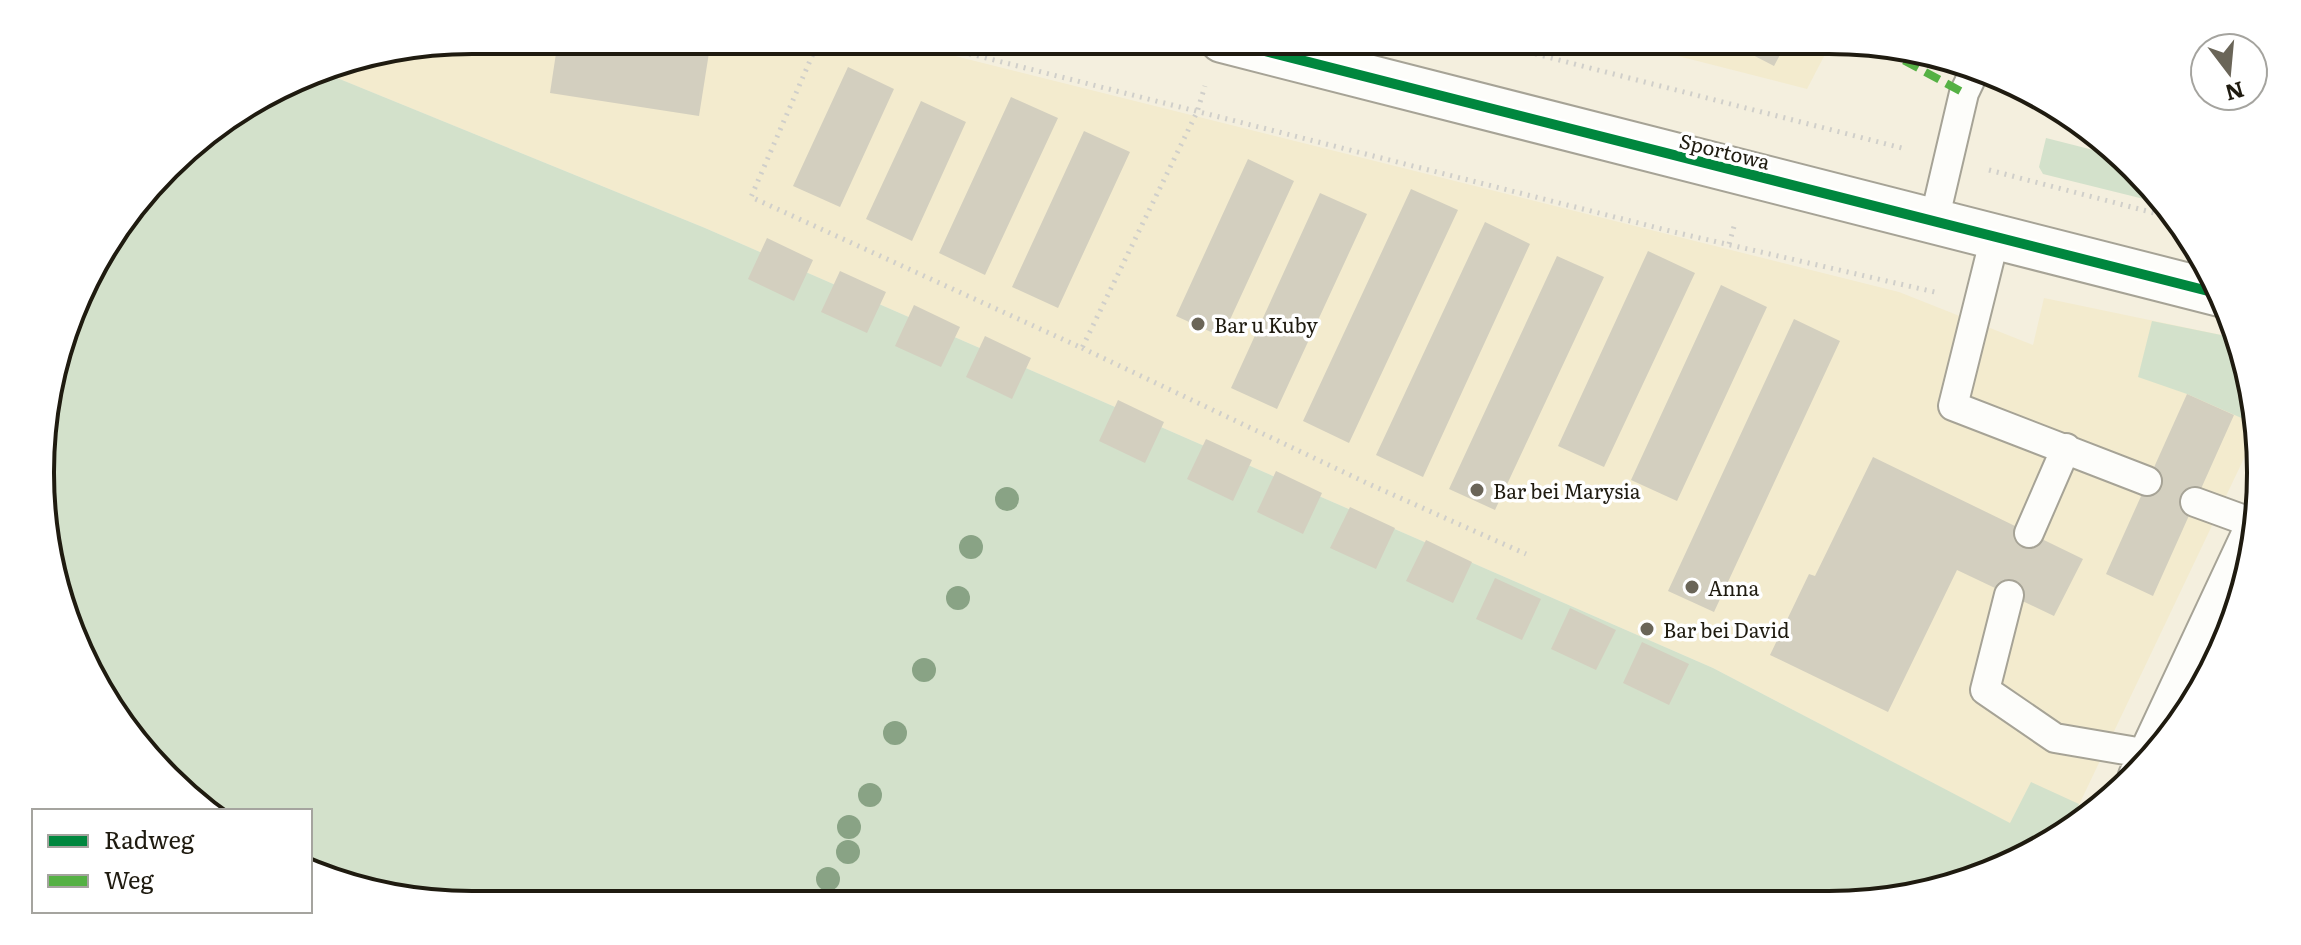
<svg xmlns="http://www.w3.org/2000/svg" width="2301" height="945" viewBox="0 0 2301 945" font-family="Literata,serif">
<style>
.built{fill:#f3ebce}
.green{fill:#d3e1cb}
.forest{fill:#c0d1b9}
.building{fill:#d3cfbf}
.lines{fill:none;stroke-linecap:round;stroke-linejoin:round}
.service-casing{stroke:#a6a396;stroke-width:32}
.minor-casing{stroke:#a6a396;stroke-width:48}
.path{stroke:#d0cfca;stroke-width:5;stroke-dasharray:2 6;stroke-linecap:butt}
.service{stroke:#fdfdfa;stroke-width:28}
.minor{stroke:#fdfdfa;stroke-width:44}
.quiet{stroke:#55b144;stroke-width:8;stroke-dasharray:16 8;stroke-linecap:butt}
.cycleway-casing{stroke:#fff;stroke-width:15}
.cycleway{stroke:#00873e;stroke-width:10}
.tree{fill:#89a385}
.poi-dot{fill:#6a6558;stroke:#fff;stroke-width:3}
.labels{text-anchor:middle;dominant-baseline:central;stroke-width:7;stroke-linejoin:round;paint-order:stroke}
.street-label{font-size:20px;fill:#1f1b10;stroke:#fff}
.poi-label{font-size:20px;fill:#1f1b10;stroke:#fff;text-anchor:start}
.rim{fill:none;stroke:#1f1b10;stroke-width:4}
</style>
<rect width="100%" height="100%" fill="#f4efde"/>
<!-- built -->
<path class="built" d="M473,40h418l1008,252 134,53 11,-47 187,39 26,94 -189,397 -57,-4 -298,-156 -1008,-440 -385,-157 13,-8z
M1615,40h213l4,1 -25,48z"/>
<!-- green -->
<path class="green" d="M320,71l385,157 1008,440 297,155 21,-41 48,22 -11,25 -49,32 -134,40 -1412,4 -139,-23 -24,-13v-58h-105l-107,-122 -50,-133 -4,-140 54,-159 90,-110z
M2046,138l75,19 35,45 -113,-28 -4,-7z
M2152,321l79,16 24,87 -68,-30 -49,-17z"/>
<!-- forest -->
<path class="forest" d="M2245,561l-7,50 -50,102 -19,22z"/>
<!-- building -->
<path class="building" d="M558,40h153l-12,76 -149,-23z
M1724,40h64l-14,26z
M848,67l46,22 -54,118 -47,-21z
M1011,97l47,21 -73,157 -46,-22z
M921,101l45,21 -54,119 -46,-22z
M1084,131l46,21 -72,156 -46,-21z
M1248,159l46,22 -72,156 -46,-21z
M1411,189l47,21 -109,233 -46,-22z
M1320,193l47,21 -90,195 -46,-21z
M1485,222l45,22 -107,233 -47,-22z
M767,238l46,22 -19,41 -46,-22z
M1648,251l47,22 -91,194 -46,-21z
M1557,256l47,21 -109,233 -46,-21z
M840,271l46,21 -19,41 -46,-21z
M1721,285l46,22 -90,194 -46,-21z
M914,305l46,22 -19,40 -46,-21z
M1794,319l46,22 -126,271 -46,-21z
M985,336l46,22 -19,41 -46,-22z
M2187,394l47,21 -81,181 -47,-22z
M1118,400l46,22 -19,41 -46,-22z
M1206,439l46,21 -19,41 -46,-22z
M1873,457l210,102 -29,57 -97,-46 -69,142 -118,-57 39,-81 6,2z
M1276,471l46,22 -19,41 -46,-22z
M1350,507l45,21 -19,41 -46,-21z
M1426,540l46,22 -19,41 -47,-22z
M1495,578l46,21 -19,41 -46,-21z
M1570,608l46,22 -20,40 -45,-21z
M1642,642l47,22 -20,41 -46,-22z"/>
<g class="lines">
<!-- service casing -->
<g class="service-casing">
<path id="service" d="M1934,221l30,-128 12,-25
M1995,237l-42,169 194,75
M2195,502l55,20
M2029,533l37,-85
M2009,595l-24,95 70,48 88,15
M2133,775l116,-248"/>
</g>
<!-- minor casing -->
<g class="minor-casing">
<path id="minor" d="M1222,40l998,254"/>
</g>
<!-- path -->
<path class="path" d="M819,40l-68,157 331,151 115,-236 8,-26
M915,40l759,192 265,61
M1481,40l425,109
M1989,170l177,46
M1729,244l6,-21
M2233,343l-2,6 28,105
M1082,348l289,137 155,69"/>
<!-- service -->
<use href="#service" class="service"/>
<!-- minor -->
<use href="#minor" class="minor"/>
<!-- quiet -->
<path class="quiet" d="M1883,49l81,44"/>
<!-- cycleway casing -->
<g class="cycleway-casing">
<path id="cycleway" d="M1222,40l998,254"/>
</g>
<!-- cycleway -->
<use href="#cycleway" class="cycleway"/>
</g>
<!-- trees -->
<g class="tree">
<circle cx="1007" cy="499" r="12"/>
<circle cx="971" cy="547" r="12"/>
<circle cx="958" cy="598" r="12"/>
<circle cx="924" cy="670" r="12"/>
<circle cx="895" cy="733" r="12"/>
<circle cx="870" cy="795" r="12"/>
<circle cx="849" cy="827" r="12"/>
<circle cx="848" cy="852" r="12"/>
<circle cx="828" cy="879" r="12"/>
</g>
<!-- markers -->
<g class="poi-dot">
<circle cx="1198" cy="324" r="8"/>
<circle cx="1477" cy="490" r="8"/>
<circle cx="1692" cy="587" r="8"/>
<circle cx="1647" cy="629" r="8"/>
</g>
<g class="labels">
<!-- street labels -->
<g class="street-label">
<text transform="translate(1725 150) rotate(14)">Sportowa</text>
</g>
<!-- poi labels -->
<g class="poi-label">
<text x="1214" y="324">Bar u Kuby</text>
<text x="1493" y="490">Bar bei Marysia</text>
<text x="1708" y="587">Anna</text>
<text x="1663" y="629">Bar bei David</text>
</g>
</g>
<!-- crop -->
<path d="M0 0H2301V945H0ZM472 54H1829A418 418 0 0 1 2247 472V473A418 418 0 0 1 1829 891H472A418 418 0 0 1 54 473V472A418 418 0 0 1 472 54Z" fill="#fff" fill-rule="evenodd"/>
<path class="rim" d="M472 54H1829A418 418 0 0 1 2247 472V473A418 418 0 0 1 1829 891H472A418 418 0 0 1 54 473V472A418 418 0 0 1 472 54Z"/>
<!-- legend -->
<rect x="32" y="809" width="280" height="104" fill="#ffffff" stroke="#a5a49f" stroke-width="2"/>
<rect x="48" y="835" width="40" height="12" fill="#00873e" stroke="#a5a49f" stroke-width="2"/>
<text x="104" y="849" font-size="24" fill="#1f1b10">Radweg</text>
<rect x="48" y="875" width="40" height="12" fill="#55b144" stroke="#a5a49f" stroke-width="2"/>
<text x="104" y="889" font-size="24" fill="#1f1b10">Weg</text>
<!-- north arrow -->
<g transform="translate(2229 72) rotate(164)"><circle r="38" fill="#ffffff" stroke="#a5a49f" stroke-width="2"/>
<path d="M0-6L14 30L0 20L-14 30Z" fill="#6a6558"/>
<text y="-12" font-size="22" font-weight="bold" text-anchor="middle" fill="#1f1b10">N</text>
</g>
</svg>
